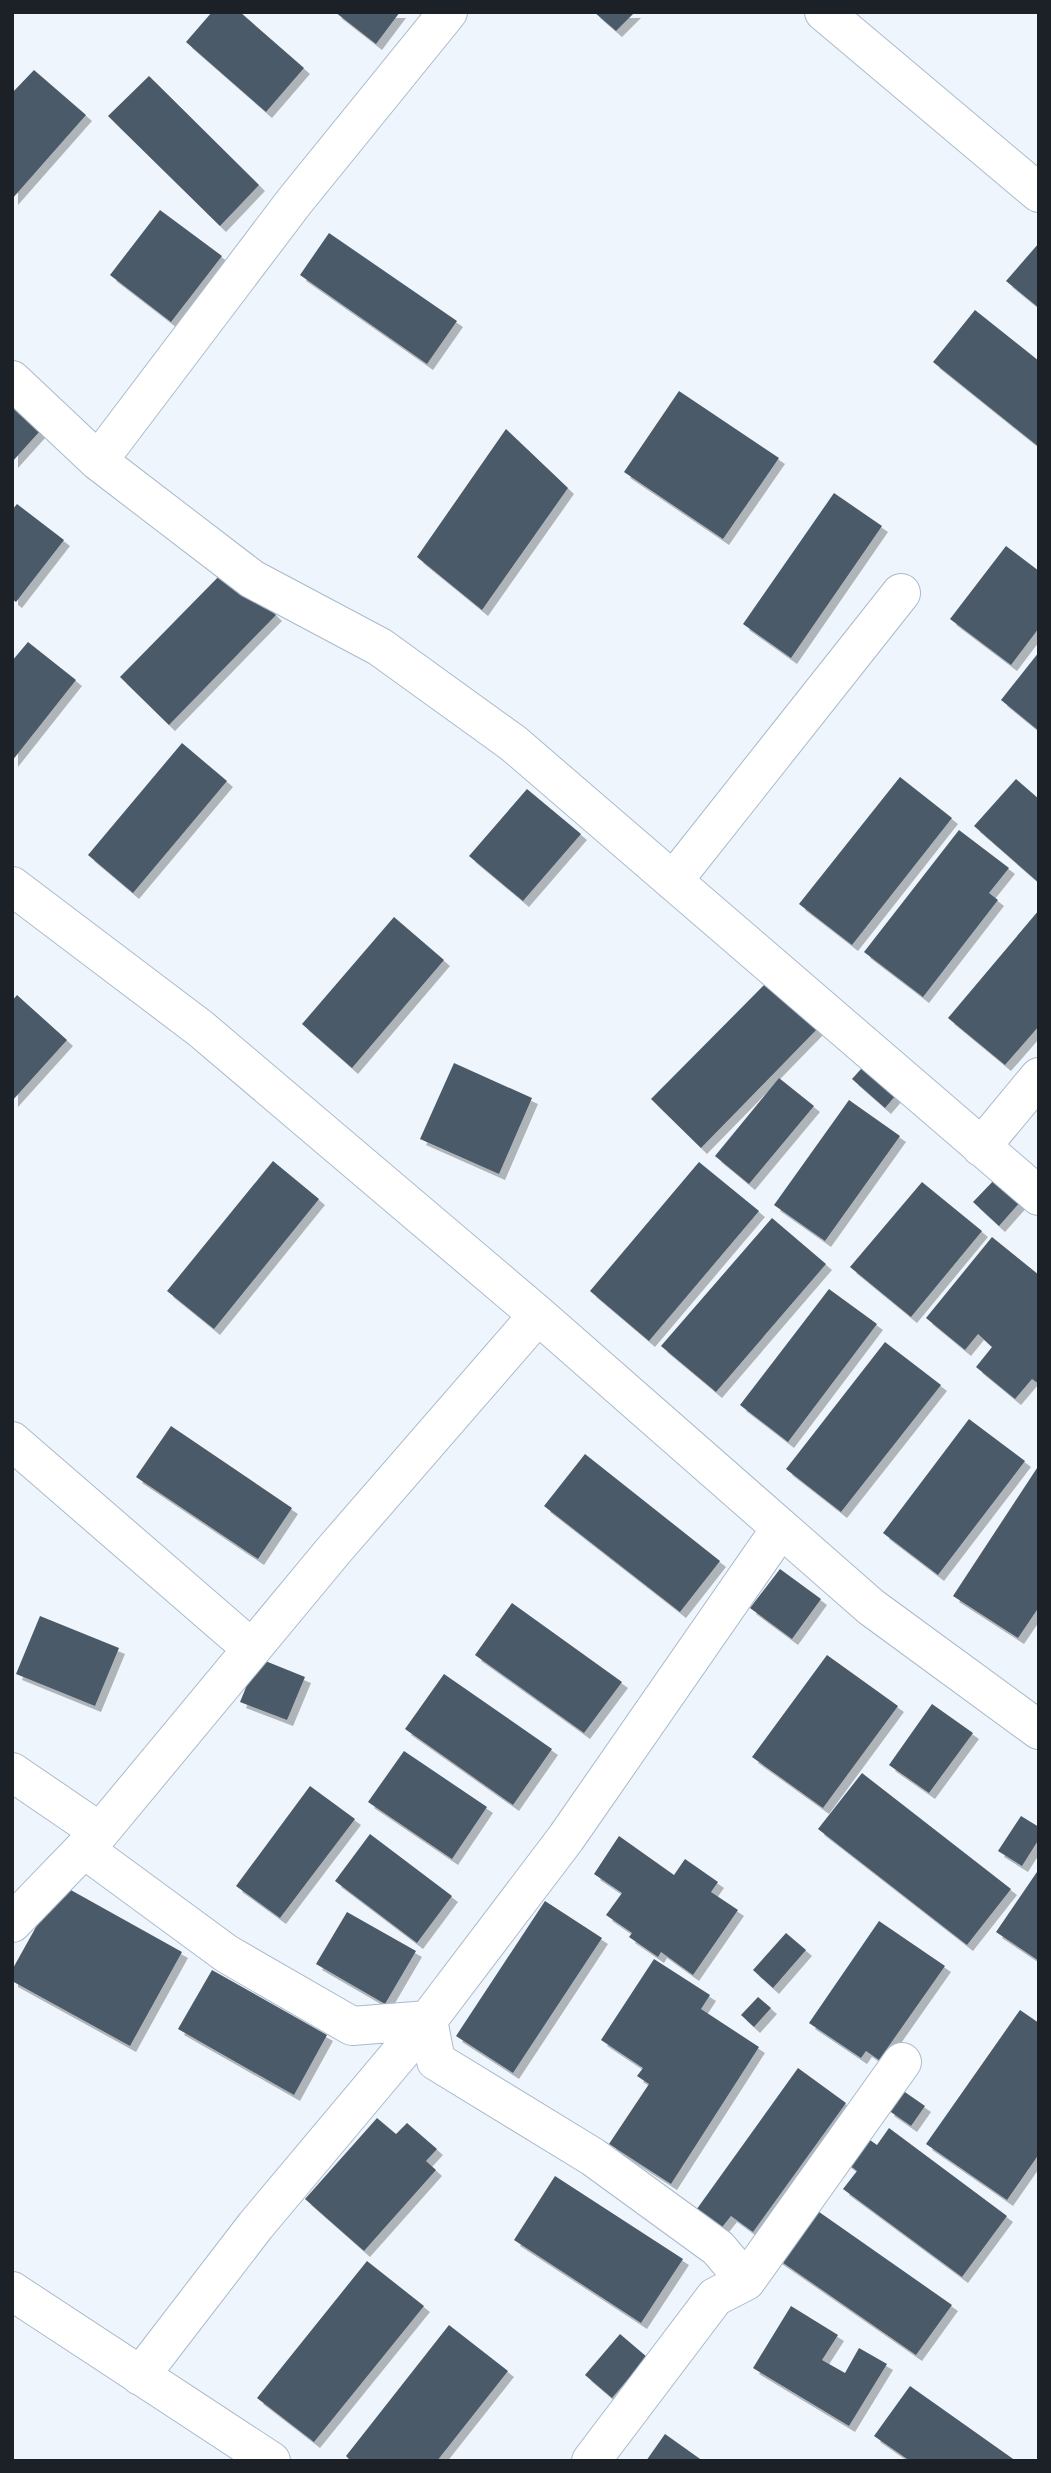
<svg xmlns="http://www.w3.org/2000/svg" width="1051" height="2473" viewBox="0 0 1051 2473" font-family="'Fira Sans Condensed',sans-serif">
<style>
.building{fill:#4c5a69;filter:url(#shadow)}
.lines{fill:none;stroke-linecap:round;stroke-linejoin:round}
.minor-casing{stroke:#aabacb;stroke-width:40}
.minor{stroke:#fff;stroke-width:38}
</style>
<defs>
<filter id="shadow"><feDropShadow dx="6" dy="6" stdDeviation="0" flood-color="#0004"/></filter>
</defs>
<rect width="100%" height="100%" fill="#eff5fc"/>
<!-- building -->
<path class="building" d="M212,12h28l64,56 -38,44 -80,-70z
M335,12h65l-24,32z
M594,12h41l-19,19z
M34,70l52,45 -74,84v-106z
M149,76l110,109 -39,41 -112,-110z
M160,210l62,46 -51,66 -61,-47z
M329,233l128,88 -30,43 -127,-89z
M1039,243v65l-33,-27z
M975,310l64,51v86l-106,-85z
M679,391l100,67 -56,81 -99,-67z
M12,406l28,25 -28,31z
M506,429l62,59 -86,122 -65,-53z
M834,493l48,33 -91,132 -48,-34z
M17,504l47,36 -48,62 -4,-3v-89z
M1006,546l33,25v57l-28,37 -61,-46z
M227,568l49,47 -107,110 -49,-48z
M28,642l48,38 -64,81v-100z
M1039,652v79l-38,-31z
M182,743l45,38 -94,112 -45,-38z
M900,777l52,41 -100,127 -53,-41z
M1016,779l23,20v84l-65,-57z
M527,789l54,45 -58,67 -54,-45z
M959,830l50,38 -20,25 9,7 -75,97 -59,-45z
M1039,910v116l-34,39 -57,-47z
M394,917l50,43 -92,108 -50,-44z
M772,977l49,48 -120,123 -50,-49z
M17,995l50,45 -55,61v-100z
M870,1059l32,29 -17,20 -33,-29z
M454,1063l78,35 -33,76 -79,-35z
M779,1078l35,28 -65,78 -34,-28z
M849,1100l51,36 -75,105 -51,-36z
M273,1161l46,38 -105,130 -47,-38z
M699,1162l60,49 -110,130 -59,-50z
M997,1177l25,23 -23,26 -26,-24z
M922,1182l60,49 -71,86 -61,-50z
M772,1218l54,46 -110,128 -55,-46z
M992,1237l47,38v109l-7,-5 -17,20 -39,-32 16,-20 -14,-13 -13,16 -39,-32z
M829,1289l48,35 -89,118 -48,-37z
M885,1342l56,43 -100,127 -55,-43z
M969,1419l56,42 -87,114 -55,-42z
M171,1426l121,82 -34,51 -122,-82z
M585,1454l135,107 -40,51 -136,-106z
M1039,1465v142l-21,31 -65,-42z
M780,1569l41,30 -29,40 -42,-31z
M512,1603l110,79 -38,51 -109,-78z
M40,1616l79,32 -24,58 -79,-32z
M827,1655l71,51 -75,102 -71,-51z
M258,1658l47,19 -18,43 -47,-18z
M444,1674l108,75 -39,56 -108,-76z
M932,1704l41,29 -44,60 -40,-28z
M404,1751l83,56 -35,52 -84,-57z
M862,1773l149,116 -44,56 -149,-116z
M310,1786l45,33 -75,99 -44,-32z
M1021,1816l18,11v12l-17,27 -24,-15z
M370,1834l82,62 -35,47 -82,-62z
M619,1836l55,39 11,-16 33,23 -7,10 27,18 -45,65 -32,-23 -3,5 -29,-20 3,-4 -26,-18 16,-22 -28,-19z
M1039,1869v92l-43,-29z
M60,1884l122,68 -52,94 -118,-65v-11z
M545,1901l57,37 -89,135 -57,-37z
M347,1912l69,39 -31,53 -69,-40z
M879,1921l66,45 -66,94 -13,-9 -5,7 -52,-35z
M786,1933l20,17 -33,38 -20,-18z
M654,1959l56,36 -9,14 58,38 -88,137 -62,-40 40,-60 -12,-8 6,-8 -42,-28z
M212,1970l115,65 -33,60 -116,-66z
M758,1997l13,11 -17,19 -13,-12z
M1020,2010l19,13v131l-32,46 -81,-56z
M798,2068l48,35 -93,129 -22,-16 -12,15 -25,-18z
M902,2090l23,16 -14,20 -23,-16z
M377,2118l19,16 11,-11 30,26 -11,12 10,9 -72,81 -59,-52z
M889,2128l118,88 -45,61 -119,-88 14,-18 -13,-10 19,-26 14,10z
M555,2176l128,83 -42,64 -127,-83z
M812,2207l140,98 -36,50 -140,-97z
M367,2261l57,45 -110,136 -57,-44z
M791,2306l47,29 -16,25 23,13 14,-25 28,16 -38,62 -96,-58z
M449,2325l59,46 -71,90h-86l-5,-5z
M620,2334l27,23 -35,41 -27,-23z
M910,2386l106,75h-106l-36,-25z
M665,2434l38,27h-57z"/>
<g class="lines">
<!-- minor casing -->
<g class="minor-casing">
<path id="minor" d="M824,12l215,181
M12,380l86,81 154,118 128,68 133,96 526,453
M98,461l196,-259 154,-190
M673,881l228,-288
M12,886l189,143 337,286 333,292 168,123
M981,1147l58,-70
M12,1441l240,208
M12,1772l88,60
M84,1849l143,105 125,72 76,-6 8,41 157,96 125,91 28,33 -31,16 -124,164
M12,1923l88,-91 234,-282 204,-235
M746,2281l156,-219
M12,2291l259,170
M140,2376l116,-151 172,-205 138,-182 215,-310"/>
</g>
<!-- minor -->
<use href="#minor" class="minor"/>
</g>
<!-- border -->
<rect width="1051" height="2473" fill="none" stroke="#1b2127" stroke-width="28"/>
</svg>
